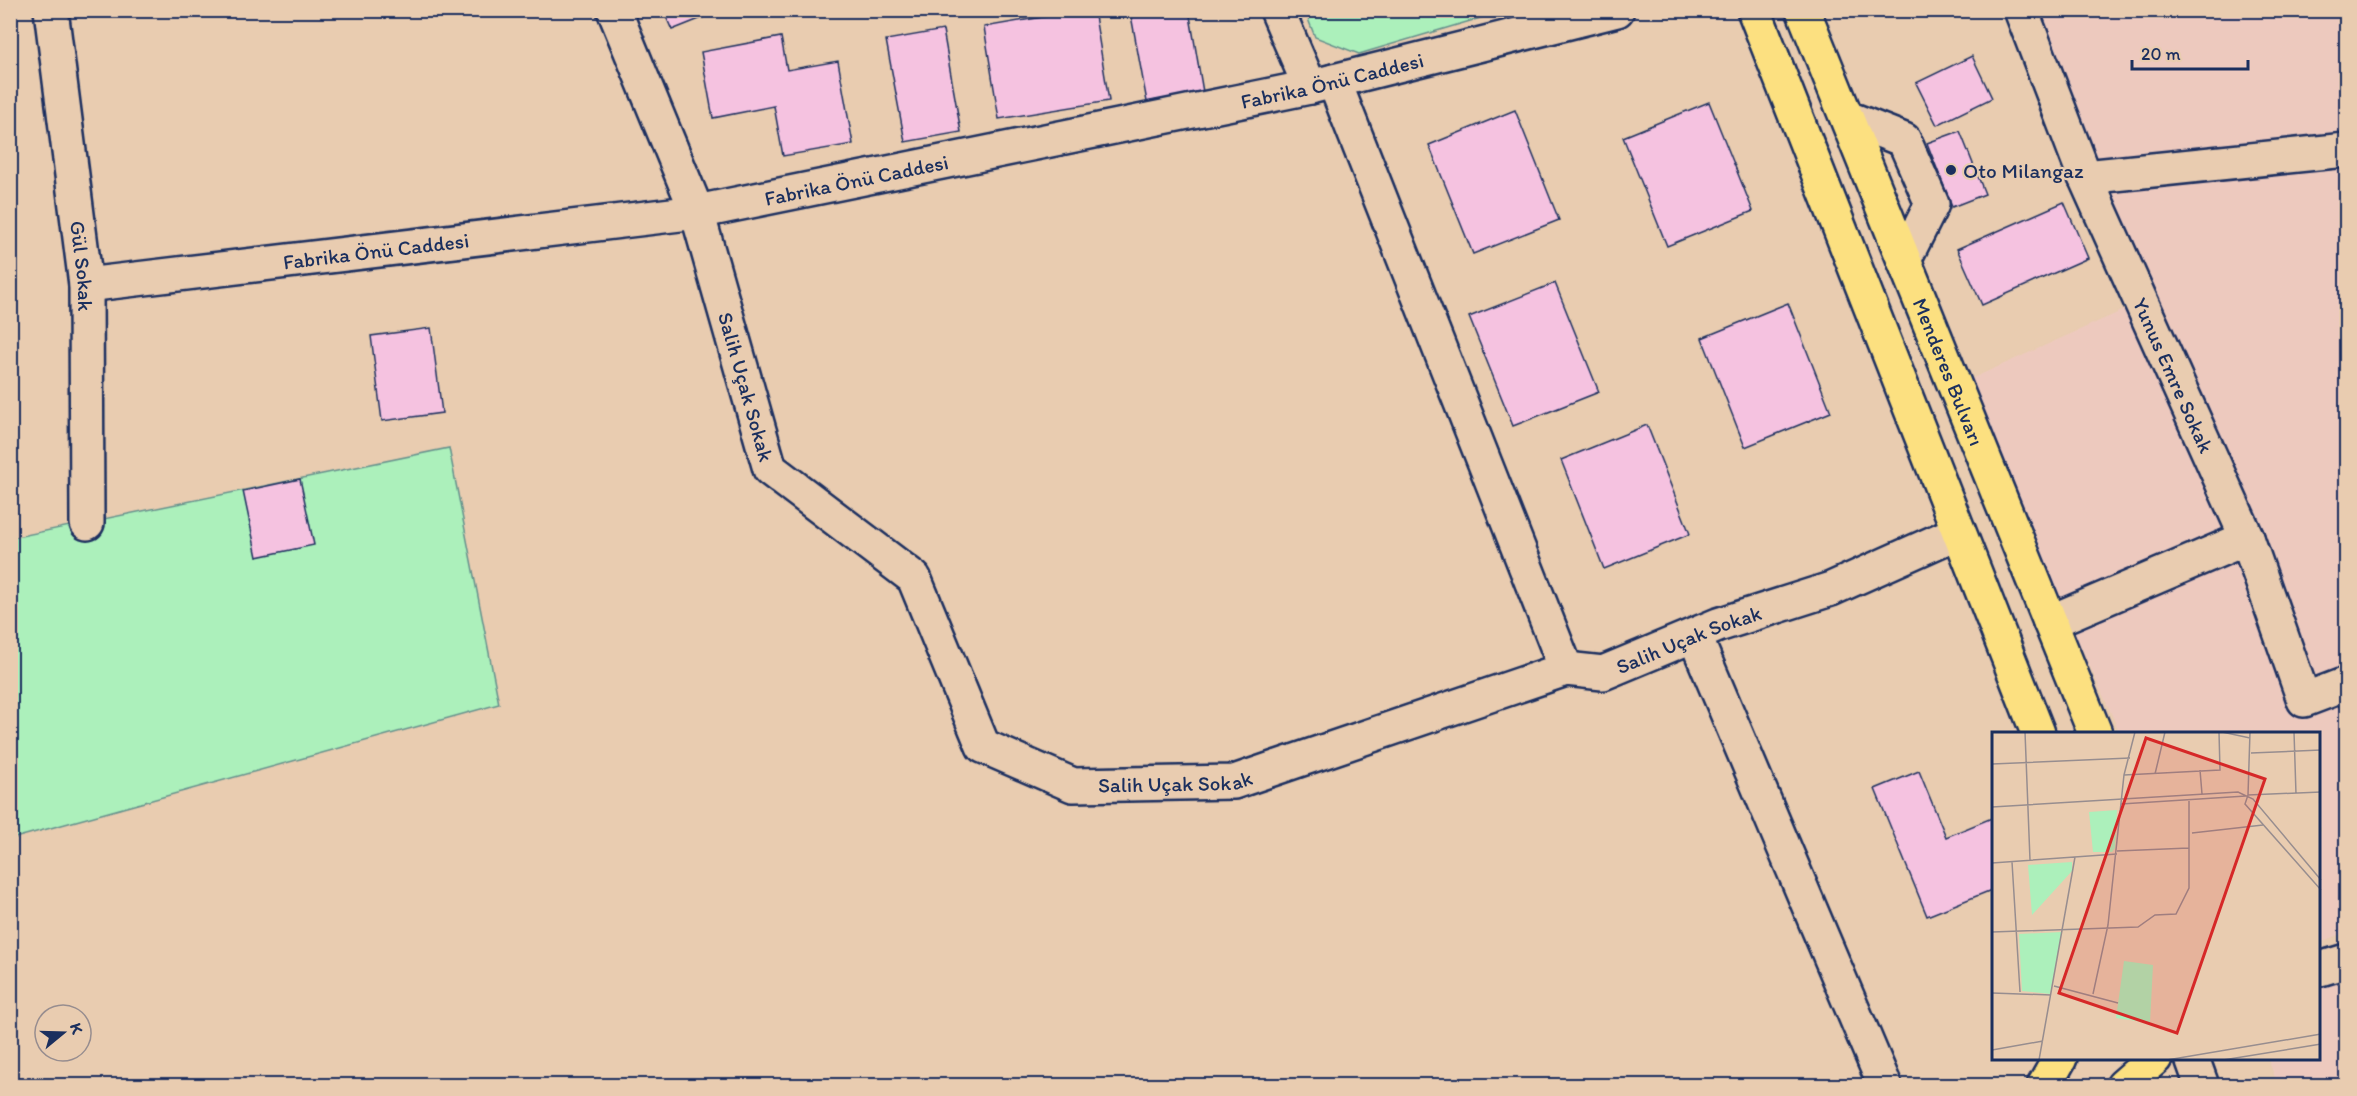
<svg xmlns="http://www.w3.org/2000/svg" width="2357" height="1096" viewBox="0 0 2357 1096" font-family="Itim,sans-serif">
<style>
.built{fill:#edc9be}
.green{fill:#acf0bb;stroke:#64908c;stroke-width:1.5}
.building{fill:#f5c2e0;stroke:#1b2f5e;stroke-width:1.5}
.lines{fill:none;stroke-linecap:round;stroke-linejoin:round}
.minor-casing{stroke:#1b2f5e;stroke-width:38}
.major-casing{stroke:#1b2f5e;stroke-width:38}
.minor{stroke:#e9ccb0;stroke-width:33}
.major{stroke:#fce080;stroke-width:33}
.poi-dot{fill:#1b2f5e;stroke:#e9ccb0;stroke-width:2}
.labels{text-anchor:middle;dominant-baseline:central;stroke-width:4.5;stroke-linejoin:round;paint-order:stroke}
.street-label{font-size:21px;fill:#1b2f5e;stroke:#e9ccb0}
.poi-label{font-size:21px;fill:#1b2f5e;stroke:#e9ccb0;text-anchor:start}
.inset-road{fill:none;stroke:#978d8f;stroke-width:1.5}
.view{fill:#d62828;fill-opacity:0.15;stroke:#d62828;stroke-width:3}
.inset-edge{fill:none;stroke:#1b2f5e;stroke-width:3}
</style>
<rect width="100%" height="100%" fill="#e9ccb0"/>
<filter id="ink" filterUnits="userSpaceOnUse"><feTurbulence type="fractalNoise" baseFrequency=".0167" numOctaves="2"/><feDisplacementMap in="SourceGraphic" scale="12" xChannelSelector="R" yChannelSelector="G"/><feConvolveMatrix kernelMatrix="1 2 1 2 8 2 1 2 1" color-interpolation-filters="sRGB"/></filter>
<g filter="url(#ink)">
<!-- built -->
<path class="built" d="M2026,11h320v921l-26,10v-209h-200l-158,-350 184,-83z
M2346,961v124h-68l-10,-26 52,-1v-89z"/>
<!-- green -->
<path class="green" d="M1305,11v-1l199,1 -145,43 -44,-17z
M449,448l50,256 -488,135v-301z"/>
<!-- building -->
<path class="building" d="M663,10h59l-50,20z
M1085,10h9l15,91 -110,18 -15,-92z
M1130,10h59l14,82 -56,10z
M943,30l18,102 -56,10 -19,-102z
M781,37l6,33 51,-9 15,83 -70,12 -9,-50 -61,12 -12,-66z
M1972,56l20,42 -55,27 -21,-42z
M1709,102l44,109 -86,35 -44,-109z
M1515,110l44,110 -86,34 -44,-109z
M1960,131l25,63 -33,13 -25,-64z
M2064,202l24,56 -106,47 -25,-56z
M1555,283l44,109 -86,34 -44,-109z
M1788,303l43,109 -86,35 -43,-109z
M431,328l11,85 -60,8 -11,-85z
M1647,425l43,109 -86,35 -43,-109z
M300,479l14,66 -57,12 -14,-66z
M1919,771l27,66 48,-20v72l-67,27 -52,-127z"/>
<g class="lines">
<!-- minor casing -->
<g class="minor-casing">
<g id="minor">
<path id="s1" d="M51,10l35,275 1,238"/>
<path id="s2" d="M614,10l83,202 73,257 144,109 69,168 90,39 161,-3 332,-113 37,4 115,-48 113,-36 127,-57"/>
<path d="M1277,10l33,77"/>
<path id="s3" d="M2021,10l64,167 162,361 57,162 42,-16"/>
<path d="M1334,81l232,588"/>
<path d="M1848,118l56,22 28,64 -28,56"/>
<path d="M2085,177l261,-27"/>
<path id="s4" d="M86,285l611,-73 613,-125 307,-77"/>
<path d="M2050,622l197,-84"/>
<path d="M1701,651l184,435"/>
<path d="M2320,969l26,-8"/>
<path d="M2192,1058l10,28"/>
</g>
</g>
<!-- major casing -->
<g class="major-casing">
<g id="major">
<path d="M1754,10l284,723"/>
<path id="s5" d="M1803,10l292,723"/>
<path d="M2044,1086l16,-28"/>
<path d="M2123,1086l32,-28"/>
</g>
</g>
<!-- minor -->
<use href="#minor" class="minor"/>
<!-- major -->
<use href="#major" class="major"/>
</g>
</g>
<!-- markers -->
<circle class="poi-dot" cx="1951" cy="170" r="6"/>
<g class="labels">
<!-- street labels -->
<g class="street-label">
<text stroke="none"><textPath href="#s4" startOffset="1264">Fabrika Önü Caddesi</textPath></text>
<text stroke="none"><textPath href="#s4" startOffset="778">Fabrika Önü Caddesi</textPath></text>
<text stroke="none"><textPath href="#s4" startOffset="292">Fabrika Önü Caddesi</textPath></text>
<text stroke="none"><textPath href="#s1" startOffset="258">Gül Sokak</textPath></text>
<text stroke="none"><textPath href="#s5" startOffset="390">Menderes Bulvarı</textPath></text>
<text stroke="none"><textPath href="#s3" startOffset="396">Yunus Emre Sokak</textPath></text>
<text stroke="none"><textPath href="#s2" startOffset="400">Salih Uçak Sokak</textPath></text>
<text stroke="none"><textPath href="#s2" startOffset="1587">Salih Uçak Sokak</textPath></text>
<text stroke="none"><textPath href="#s2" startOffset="1048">Salih Uçak Sokak</textPath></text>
</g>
<!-- poi labels -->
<g class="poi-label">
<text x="1963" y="170">Oto Milangaz</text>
</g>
</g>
<!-- overview -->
<g transform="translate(1992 732)">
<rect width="328" height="328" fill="#e9ccb0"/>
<path d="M125,78l-2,38 -3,4h-19l-4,-40zM80,130v9l-40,44 -4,-50zM70,200l-12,62 -28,-3 -3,-57zM132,229l29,4 -3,58 -34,-5z" fill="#acf0bb"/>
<path class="inset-road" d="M33,0l5,128M230,0l28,6M258,0l-2,63 73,-3M302,0l2,62M259,21l70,-3M0,32l138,-6M208,38l2,24M163,42l10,-42M132,43l96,-5 -1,-38M256,63l-3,9 76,86M129,72l125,-8M0,75l246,-15 15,7 68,81M200,101l71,-8M125,119l72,-3M20,130l8,130M0,131l125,-9M0,200l146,-5 17,-12 21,-1 13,-26v-87M62,254l64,17M0,261l59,2M101,262l15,-69 16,-150 11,-43M0,318l51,-9M47,328l36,-203M175,328l154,-26M231,328l98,-16"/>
<path class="view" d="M154,6l119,41 -88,254 -118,-40z"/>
<rect width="328" height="328" class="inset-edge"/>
</g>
<!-- margin -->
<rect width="2357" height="1096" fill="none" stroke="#e9ccb0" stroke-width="36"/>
<rect x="18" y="18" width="2321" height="1060" fill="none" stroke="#1b2f5e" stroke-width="2" filter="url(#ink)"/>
<!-- north arrow -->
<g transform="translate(63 1033) rotate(71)"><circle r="28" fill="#e9ccb0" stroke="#978d8f" stroke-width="1.5"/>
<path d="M0-4.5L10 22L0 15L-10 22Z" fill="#1b2f5e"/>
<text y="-9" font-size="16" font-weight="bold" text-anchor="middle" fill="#1b2f5e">K</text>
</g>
<!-- scale -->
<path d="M2132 60v9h116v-9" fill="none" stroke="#1b2f5e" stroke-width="3"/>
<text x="2141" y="60" font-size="18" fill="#1b2f5e" stroke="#e9ccb0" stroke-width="4.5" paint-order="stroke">20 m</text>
</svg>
